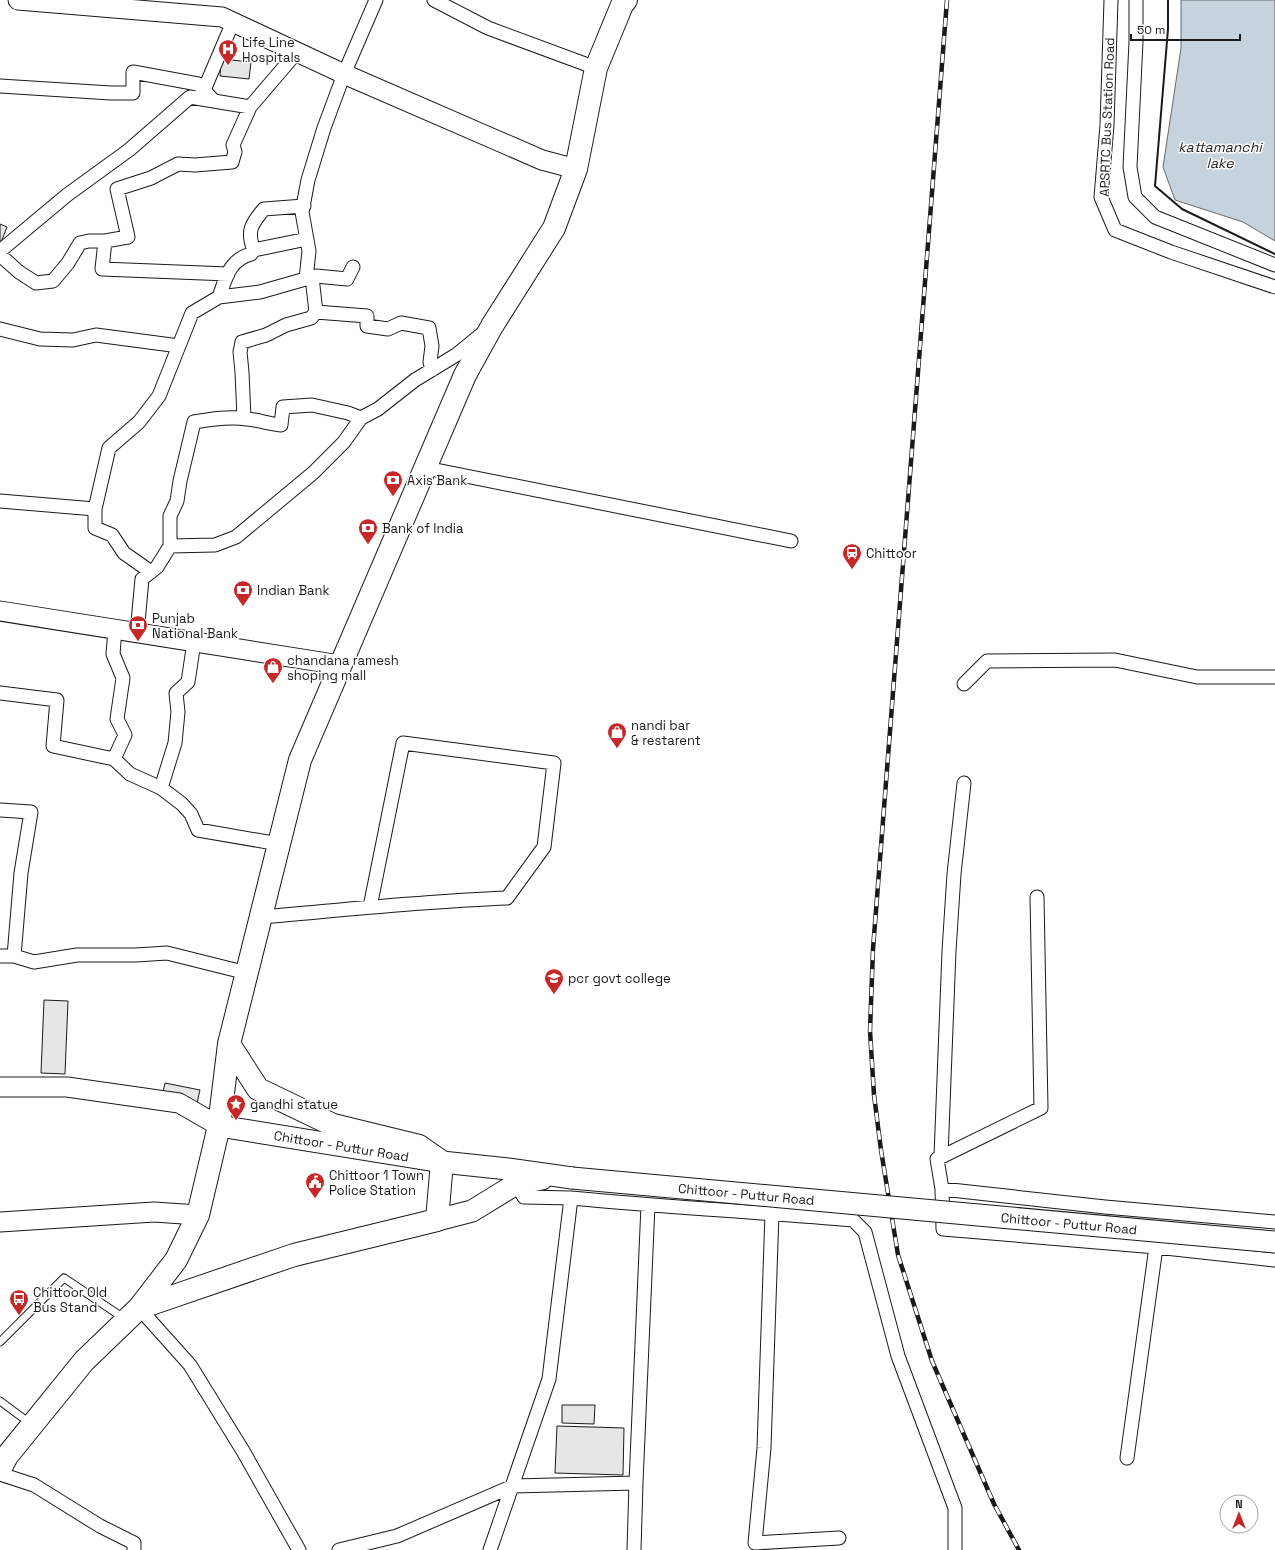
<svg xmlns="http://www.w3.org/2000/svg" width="1275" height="1550" viewBox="0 0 1275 1550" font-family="'Space Grotesk',sans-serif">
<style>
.water{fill:#c6d2dc;stroke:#6a6a6a}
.building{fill:#e6e6e6;stroke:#1a1a1a}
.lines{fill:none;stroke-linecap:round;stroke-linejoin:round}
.lane-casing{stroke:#1a1a1a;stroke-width:9}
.street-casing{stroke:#1a1a1a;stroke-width:15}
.secondary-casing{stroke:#1a1a1a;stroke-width:21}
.primary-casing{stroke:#1a1a1a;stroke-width:23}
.highway-casing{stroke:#1a1a1a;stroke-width:24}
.lane{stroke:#fff;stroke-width:7}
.street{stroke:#fff;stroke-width:13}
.secondary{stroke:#fff;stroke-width:19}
.primary{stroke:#fff;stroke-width:21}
.highway{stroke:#fff;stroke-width:22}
.rail-casing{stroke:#1a1a1a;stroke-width:4.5}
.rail{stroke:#fff;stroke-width:3;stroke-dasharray:9;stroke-linecap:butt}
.primary-bridge-casing{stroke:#1a1a1a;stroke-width:23;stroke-linecap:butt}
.primary-bridge{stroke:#fff;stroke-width:21}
.wall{stroke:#1a1a1a;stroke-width:2}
.labels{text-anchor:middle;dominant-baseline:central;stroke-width:3;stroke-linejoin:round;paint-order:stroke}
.poi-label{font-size:13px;fill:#1a1a1a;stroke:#fff;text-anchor:start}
.street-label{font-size:13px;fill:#1a1a1a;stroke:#fff}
.water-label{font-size:14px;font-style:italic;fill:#1a1a1a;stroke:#fff}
</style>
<rect width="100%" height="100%" fill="#fff"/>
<!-- water -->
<path class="water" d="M1181,0h94v241l-32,-19 -68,-22 -12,-33 18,-119z"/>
<!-- building -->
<path class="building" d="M221,59l30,3 -2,17 -29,-3z
M0,224l7,3 -7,18z
M44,1000l24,1 -3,73 -24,-1z
M165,1083l35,7 -3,13 -35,-7z
M562,1405h33l-1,19 -32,-1z
M557,1426l67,2 -1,47 -68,-2z"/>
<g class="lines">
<!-- lane casing -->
<g class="lane-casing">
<path id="lane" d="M0,1342l64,-64 61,41
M0,1401l31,23"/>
</g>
<!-- street casing -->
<g class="street-casing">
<path id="street" d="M434,0l54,28 108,40
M1111,0l-4,125 -6,72 14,33 56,22 104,35
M1136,0v42l-6,125 5,30 20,20 120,48
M0,86l111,7h22v-21l65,12 16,17
M204,90l29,-68
M304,206l-40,3c-12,14 -18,22 -10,41l53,-11
M105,241l-3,28 126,5
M0,251l67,-56 62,-45 61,-53 60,10 47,-55
M0,255l19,17 17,11 17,-2 15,-18 12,-20 9,-2h16l23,-4 -11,-48 34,-11 27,-14 17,1 37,-3 3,-10 -2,-7 17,-38
M312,277l4,35 51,4v10l21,3 13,-6 28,5 3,18 -2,16 2,8
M306,279l3,-28 -7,-39 6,-32 16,-52 20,-54 32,-74
M219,297c7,-19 10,-37 32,-43l3,-4
M0,329l40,10 33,1 23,-5 83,11
M244,418l-2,-46 -2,-20 2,-10 24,-7 20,-10 25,-7 5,-6
M426,468l365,73
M0,501l95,8v19l17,7 12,18 27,19
M95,509l14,-61 30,-26 20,-26 33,-83 27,-16 41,-5 56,-16 31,3 6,-12
M170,546v-30l7,-15 3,-20 14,-59c17,-3 36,-6 53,-3 12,1 22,5 34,6l2,-18 29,-2 36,8 13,5
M137,633l5,-54 15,-12 13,-21 45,-1 21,-8 77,-64 31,-31 17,-24 17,-9 37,-29 41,-25 27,-22
M964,684l23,-23 128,-1 82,17h78
M0,693l57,7 -4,46 61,13 16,15 31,14 21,16 9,10 7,16 81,14
M114,759l11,-24 -8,-16 6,-41 -10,-24 2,-25
M964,783l-10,91 -5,77 -8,205 -4,3 5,30 1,40 213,18 119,13
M161,788l14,-45 3,-31 -2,-19 12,-11 6,-40
M0,810l31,2 -10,61 -7,83 20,6 43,-7h59l31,-2 80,20
M261,917c82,-7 164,-16 246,-19l37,-51 10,-84 -151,-20 -33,164
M0,956h14
M937,1159l104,-51 -4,-211
M942,1189l163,18 170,15
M571,1198c94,9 188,14 282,22l12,12 33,124 57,152v42
M772,1213l-8,235 -9,95 84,-5
M139,1308l51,57 53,86 56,99
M1127,1458l29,-211
M0,1474l34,11 66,41 34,17v7
M636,1483l12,-278
M339,1550l58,-14 116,-50 123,-3 -2,67
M490,1550l59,-171 22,-181 -47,-1 -11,-18"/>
</g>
<!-- secondary casing -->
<g class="secondary-casing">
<path id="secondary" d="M18,0l204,17 122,57 198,86 34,9
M0,611l340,54
M0,1087h67l112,16 40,23
M0,1222l154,-10 44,3"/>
</g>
<!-- primary casing -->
<g class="primary-casing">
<g id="primary">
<path id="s1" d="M219,1126l223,36 66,7 64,9"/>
<path d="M437,1220l35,-9 44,-27 26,-5"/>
</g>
</g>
<!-- highway casing -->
<g class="highway-casing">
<path id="highway" d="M139,1308l155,-53 143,-35 5,-58 -23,-16 -86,-21 -75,-36 -29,-45
M0,1469l7,-13 77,-95 55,-53 37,-48 22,-45 21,-89 10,-82 71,-284 165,-385 27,-49 62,-98 22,-59 20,-101 26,-63 4,-5"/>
</g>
<!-- lane -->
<use href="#lane" class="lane"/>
<!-- street -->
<use href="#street" class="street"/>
<!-- secondary -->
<use href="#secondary" class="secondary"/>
<!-- primary -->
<use href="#primary" class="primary"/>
<!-- highway -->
<use href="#highway" class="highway"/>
<!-- rail casing -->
<g class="rail-casing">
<path id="rail" d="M947,0l-74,949 -3,82 4,64 7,55 17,105 34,106 62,143 25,46"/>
</g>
<!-- rail -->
<use href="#rail" class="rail"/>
<!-- primary-bridge casing -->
<g class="primary-bridge-casing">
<g id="primary-bridge">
<path id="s2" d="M572,1178l703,64"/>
</g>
</g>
<!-- primary-bridge -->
<use href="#primary-bridge" class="primary-bridge"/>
<!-- wall -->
<path class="wall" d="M1168,0v29l-13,157 27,23 93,45"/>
</g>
<!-- icons -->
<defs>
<g id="hospital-pin" transform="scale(1)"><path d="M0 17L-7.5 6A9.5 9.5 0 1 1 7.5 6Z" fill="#c62828" stroke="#fff"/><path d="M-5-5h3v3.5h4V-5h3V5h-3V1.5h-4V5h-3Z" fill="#fff"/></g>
<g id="bank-pin" transform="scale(1)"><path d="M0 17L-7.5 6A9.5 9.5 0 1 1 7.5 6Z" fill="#c62828" stroke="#fff"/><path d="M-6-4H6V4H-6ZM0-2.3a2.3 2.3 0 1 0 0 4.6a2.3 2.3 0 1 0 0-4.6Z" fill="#fff"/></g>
<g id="station-pin" transform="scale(1)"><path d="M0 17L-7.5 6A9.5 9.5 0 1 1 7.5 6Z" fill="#c62828" stroke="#fff"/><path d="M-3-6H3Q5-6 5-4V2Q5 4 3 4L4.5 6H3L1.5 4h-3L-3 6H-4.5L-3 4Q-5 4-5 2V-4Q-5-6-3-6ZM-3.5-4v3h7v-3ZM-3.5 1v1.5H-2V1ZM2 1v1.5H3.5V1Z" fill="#fff"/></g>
<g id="shop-pin" transform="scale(1)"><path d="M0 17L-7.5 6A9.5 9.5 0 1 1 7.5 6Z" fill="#c62828" stroke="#fff"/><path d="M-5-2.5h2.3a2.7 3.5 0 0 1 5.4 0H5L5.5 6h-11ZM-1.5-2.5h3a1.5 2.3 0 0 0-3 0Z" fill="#fff"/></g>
<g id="university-pin" transform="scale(1)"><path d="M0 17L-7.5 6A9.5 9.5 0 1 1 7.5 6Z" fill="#c62828" stroke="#fff"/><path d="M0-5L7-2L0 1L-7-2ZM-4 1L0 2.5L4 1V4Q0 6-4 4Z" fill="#fff"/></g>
<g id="sight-pin" transform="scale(1)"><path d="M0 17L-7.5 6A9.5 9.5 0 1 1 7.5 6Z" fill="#c62828" stroke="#fff"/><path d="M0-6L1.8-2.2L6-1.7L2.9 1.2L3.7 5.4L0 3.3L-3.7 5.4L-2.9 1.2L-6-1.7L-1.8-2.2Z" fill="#fff"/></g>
<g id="civic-pin" transform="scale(1)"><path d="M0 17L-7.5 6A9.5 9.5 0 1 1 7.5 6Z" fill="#c62828" stroke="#fff"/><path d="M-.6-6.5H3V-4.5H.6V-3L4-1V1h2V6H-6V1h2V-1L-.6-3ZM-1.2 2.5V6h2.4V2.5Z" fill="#fff"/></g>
<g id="bus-pin" transform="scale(1)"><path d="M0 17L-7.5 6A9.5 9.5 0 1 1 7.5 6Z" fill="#c62828" stroke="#fff"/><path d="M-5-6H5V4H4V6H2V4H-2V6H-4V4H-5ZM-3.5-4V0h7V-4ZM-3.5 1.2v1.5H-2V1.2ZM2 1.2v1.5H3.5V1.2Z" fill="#fff"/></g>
</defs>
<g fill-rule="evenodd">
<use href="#hospital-pin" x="228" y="49"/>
<use href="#bank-pin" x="393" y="480"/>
<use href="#bank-pin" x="368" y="528"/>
<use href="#station-pin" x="852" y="553"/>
<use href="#bank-pin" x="243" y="590"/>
<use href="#bank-pin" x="138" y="625"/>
<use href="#shop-pin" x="273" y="667"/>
<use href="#shop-pin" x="617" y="732"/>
<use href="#university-pin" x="554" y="978"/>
<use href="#sight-pin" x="236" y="1104"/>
<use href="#civic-pin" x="315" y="1182"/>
<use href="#bus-pin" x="19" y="1299"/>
</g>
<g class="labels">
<!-- poi labels -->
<g class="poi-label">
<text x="242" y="42">Life Line<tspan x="242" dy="15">Hospitals</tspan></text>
<text x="407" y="480">Axis Bank</text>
<text x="382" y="528">Bank of India</text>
<text x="866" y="553">Chittoor</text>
<text x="257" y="590">Indian Bank</text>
<text x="152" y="618">Punjab<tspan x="152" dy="15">National Bank</tspan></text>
<text x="287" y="660">chandana ramesh<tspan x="287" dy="15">shoping mall</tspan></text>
<text x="631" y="725">nandi bar<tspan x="631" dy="15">&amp; restarent</tspan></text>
<text x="568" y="978">pcr govt college</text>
<text x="250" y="1104">gandhi statue</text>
<text x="329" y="1175">Chittoor 1 Town<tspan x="329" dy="15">Police Station</tspan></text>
<text x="33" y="1292">Chittoor Old<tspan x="33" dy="15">Bus Stand</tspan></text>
</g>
<!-- street labels -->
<g class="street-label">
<text transform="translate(1107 117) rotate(-88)">APSRTC Bus Station Road</text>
<text stroke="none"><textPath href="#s1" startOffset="124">Chittoor - Puttur Road</textPath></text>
<text stroke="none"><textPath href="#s2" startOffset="175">Chittoor - Puttur Road</textPath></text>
<text stroke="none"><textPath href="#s2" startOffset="499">Chittoor - Puttur Road</textPath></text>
</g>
<!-- water labels -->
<g class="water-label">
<text x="1220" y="147">kattamanchi<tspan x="1220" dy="16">lake</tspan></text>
</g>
</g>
<!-- north arrow -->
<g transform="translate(1239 1514)"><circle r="19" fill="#ffffff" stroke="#a3a3a3"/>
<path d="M0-3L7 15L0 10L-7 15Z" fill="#c62828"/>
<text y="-6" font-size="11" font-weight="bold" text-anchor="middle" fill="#1a1a1a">N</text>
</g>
<!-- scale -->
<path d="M1131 34v6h109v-6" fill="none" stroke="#1a1a1a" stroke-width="2"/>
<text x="1137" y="34" font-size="12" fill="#1a1a1a" stroke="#ffffff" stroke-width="3" paint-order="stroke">50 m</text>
</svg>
